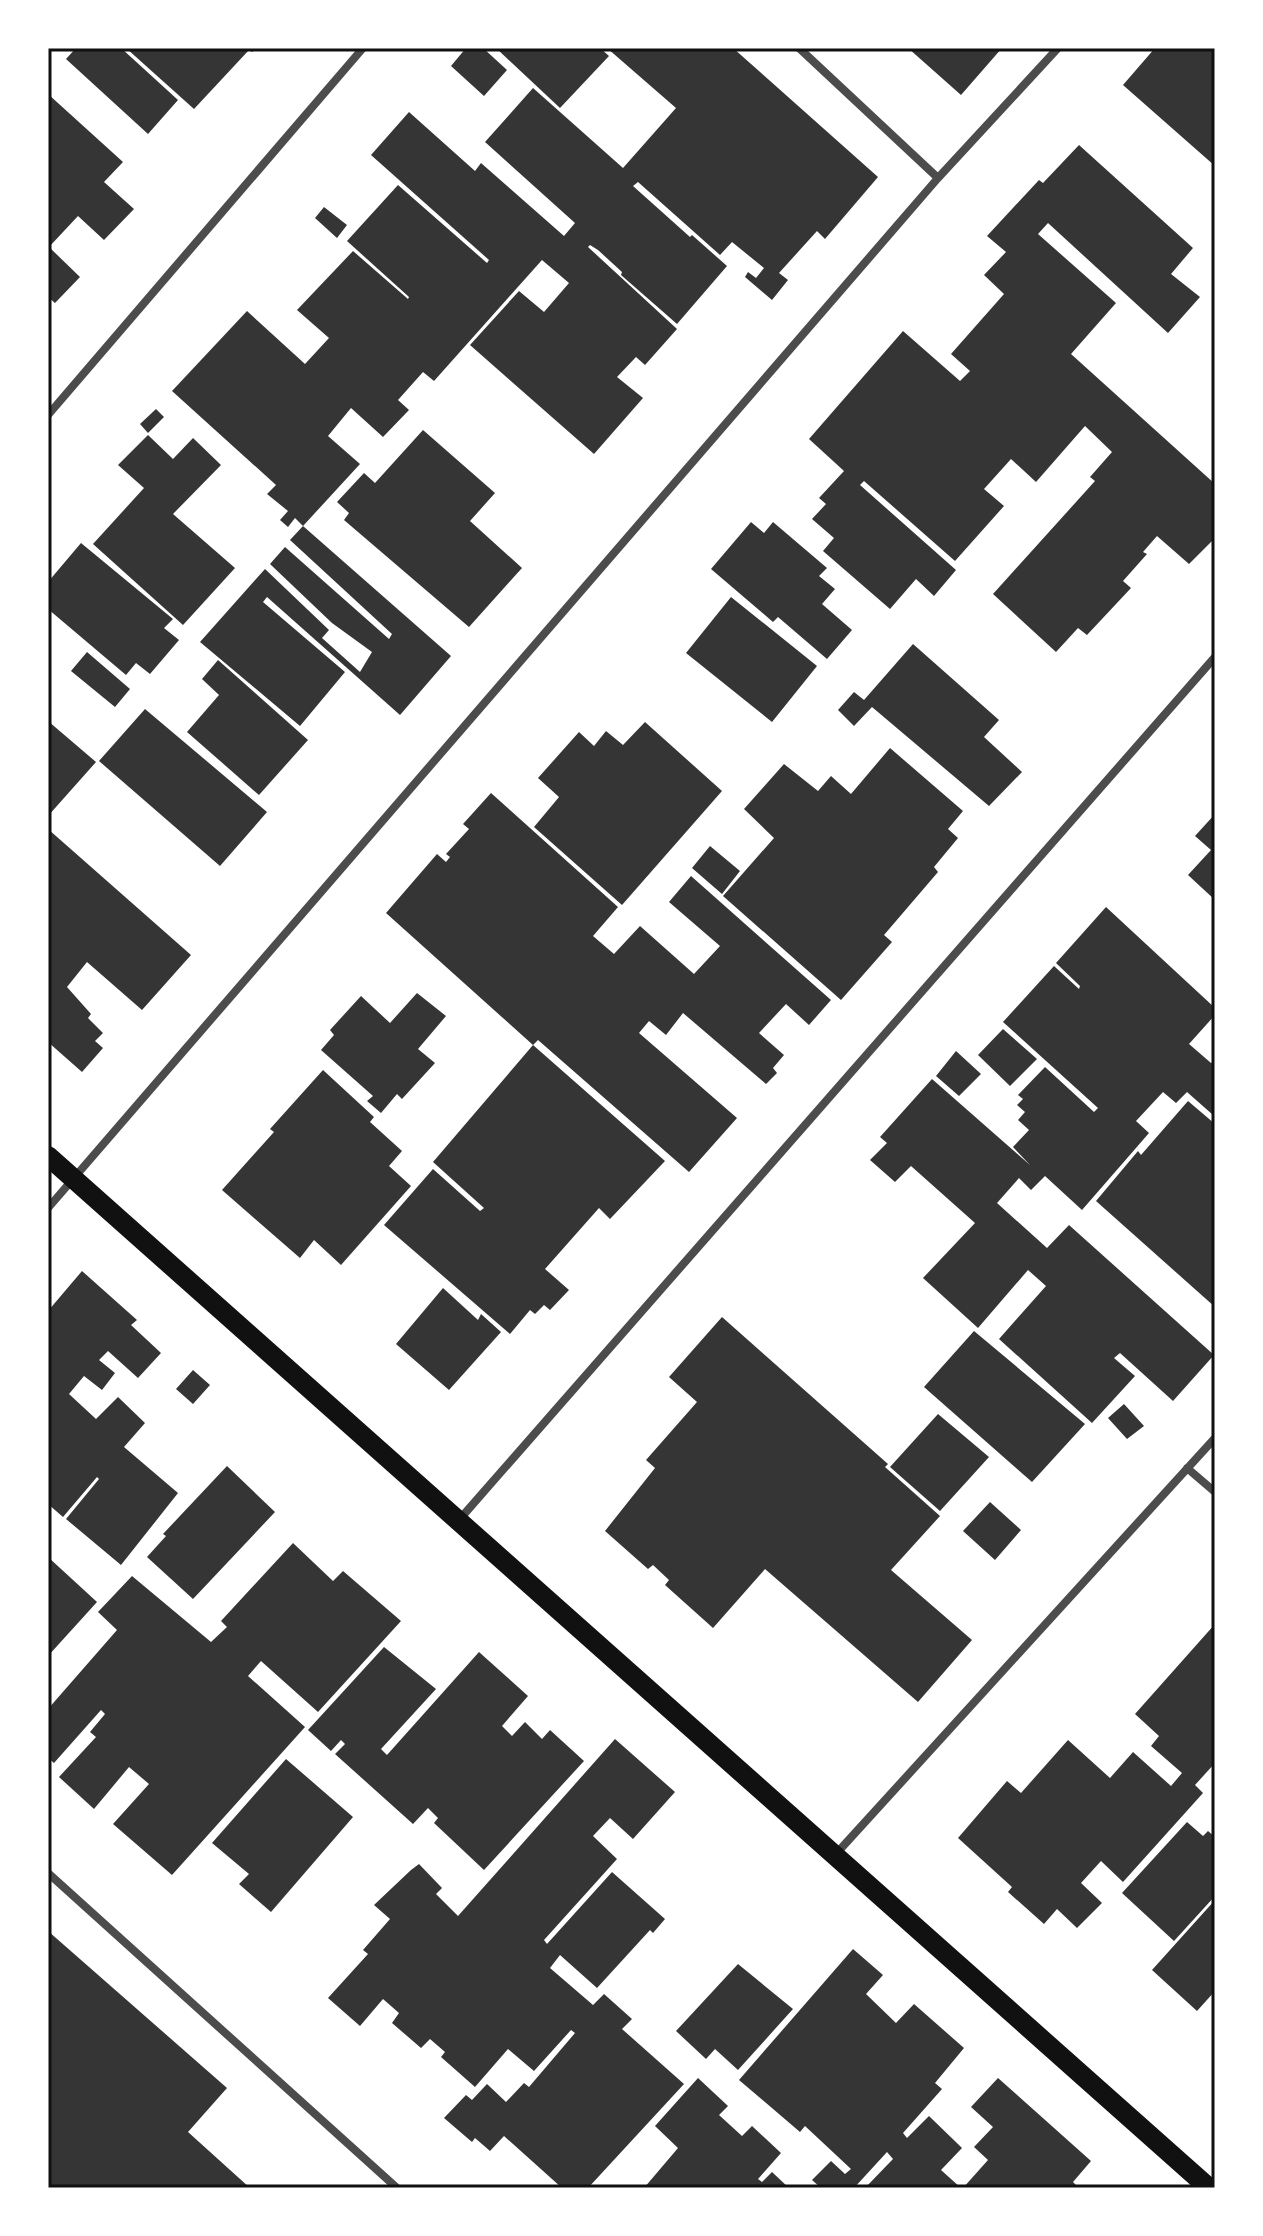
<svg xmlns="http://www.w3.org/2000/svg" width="1263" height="2236" viewBox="0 0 1263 2236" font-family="'Alegreya Sans',sans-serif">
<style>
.building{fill:#353535}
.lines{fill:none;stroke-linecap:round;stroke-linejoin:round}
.minor{stroke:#4c4c4c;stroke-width:8}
.primary{stroke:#111;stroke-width:20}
.neatline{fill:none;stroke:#111;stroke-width:3}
</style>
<rect width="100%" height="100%" fill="#fff"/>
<!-- building -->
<path class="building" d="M76,48h45l57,52 -30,34 -82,-75z
M126,48h130l-4,4 -3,-2 -55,59z
M466,48h17l24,22 -23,26 -33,-30z
M496,48h104l9,8 -49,52z
M607,48h126l145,129 -53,62 -8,-8 -38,42 9,7 -16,20 -27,-23 3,-5 8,6 8,-10 -32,-26 -12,13 -82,-73 -5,4 57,51 2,-2 35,31 -50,58 -56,-49 1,-3 -24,-22 -8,-5 -2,2 89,82 -32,36 -9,-8 -19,20 26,21 -49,56 -124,-109 49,-54 25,21 25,-29 -27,-23 -108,121 -11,-9 -25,28 11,10 -26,27 -32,-29 -23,28 32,28 -57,62 -8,-8 -7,9 -8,-7 8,-9 -21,-17 9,-9 -104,-94 75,-80 58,53 24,-26 -32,-28 56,-59 55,48 1,-2 -62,-56 51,-56 89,78 2,-3 -118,-105 38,-43 66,59 6,-8 83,73 11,-13 -90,-81 48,-54 90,80 53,-60z
M908,48h94l-41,47z
M1155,48h60v118l-92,-81z
M48,94l75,68 -19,20 30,27 -30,31 -26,-24 -29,31 31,30 -25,26 -7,-6z
M1079,145l114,103 -22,26 29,23 -32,36 -120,-110 -10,11 78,69 -45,51 144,130v54l-26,26 -32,-28 -14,16 4,2 -24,27 8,7 -44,47 -9,-7 -22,24 -63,-58 102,-113 -5,-4 22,-25 -27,-26 -49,56 -25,-23 -27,30 20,17 -49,55 -91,-80 -4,4 96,85 -22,26 -18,-17 -26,30 -67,-58 11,-13 -22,-19 14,-15 -7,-6 25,-27 -35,-32 94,-108 57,50 10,-10 -19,-17 53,-60 -20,-19 22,-23 -19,-16 52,-56 4,3z
M324,207l23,18 -10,13 -22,-20z
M156,409l8,8 -16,16 -8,-9z
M423,430l72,63 -25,28 52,47 -53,59 -125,-107 5,-7 -12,-11 27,-29 11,10z
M148,435l25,24 20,-21 28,27 -48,49 62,54 -52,57 -90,-81 51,-56 -26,-23z
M751,522l13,11 9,-11 54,46 -8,8 16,13 -13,15 30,26 -25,29 -49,-42 -5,5 -62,-53z
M303,526l148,130 -51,59 -133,-118 -4,5 82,70 -45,54 -100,-84 65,-73 64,61 -7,8 38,34 12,-20 -40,-29 -62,-59 15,-17 104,92 3,-5 -102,-94z
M81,543l92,76 -9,9 15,12 -29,34 -14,-11 -10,12 -78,-66v-27z
M731,597l86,69 -45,56 -86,-69z
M913,644l86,76 -15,17 38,35 -33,34 -117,-99 -18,19 -16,-16 16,-18 10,8z
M87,652l43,37 -15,18 -44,-36z
M218,660l90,80 -49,55 -72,-63 32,-37 -17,-16z
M145,709l122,103 -47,54 -121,-105z
M48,721l48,41 -48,54z
M645,722l77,69 -100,114 -88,-78 25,-30 -21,-19 41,-46 15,14 12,-15 17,14z
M890,748l73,63 -15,18 10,9 -24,29 4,5 -54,63 8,7 -51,58 -118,-104 51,-58 -30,-29 40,-45 34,27 13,-15 20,18z
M491,793l127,114 -25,29 21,18 26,-28 54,48 26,-28 -51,-44 22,-26 140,124 -22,25 -23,-21 -27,29 25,22 -11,13 4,5 -11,11 -83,-71 -17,22 -17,-14 -10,12 98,85 -48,54 -151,-132 -5,5 132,116 -55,58 -11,-11 -54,61 24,21 -19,20 -6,-5 -9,9 -5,-4 -20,24 -126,-109 49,-56 47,42 4,-3 -51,-46 100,-117 -147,-132 51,-59 9,8 4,-5 -4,-3 23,-25 -6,-5z
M1215,814v86l-27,-25 23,-25 -16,-14z
M48,829l143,126 -49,55 -55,-48 -20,25 24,27 -3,4 15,15 -8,8 8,7 -21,24 -34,-30z
M710,846l30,25 -18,23 -30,-26z
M1106,907l109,101v7l-26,29 22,19 4,-3v53l-2,2 -26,-23 -11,11 -13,-11 -27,29 13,12 -67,77 -37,-34 -14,14 -12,-12 -22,25 50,45 22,-23 145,130 -41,46 -53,-48 -6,5 21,18 -43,47 -93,-84 47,-53 -18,-16 -50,58 -55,-50 52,-55 -64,-57 -16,16 -25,-22 17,-17 -7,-6 52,-58 98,86 -17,-18 16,-17 -11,-10 7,-8 -8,-7 6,-6 -5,-4 27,-28 49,45 4,-4 -95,-86 51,-56 25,23 1,-3 -24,-23z
M417,993l29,23 -28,33 17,14 -33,36 -5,-5 -16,19 -14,-12 6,-5 -52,-46 13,-15 -4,-5 31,-34 29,27z
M1003,1029l34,30 -27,27 -32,-31z
M956,1051l25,23 -22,22 -23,-20z
M323,1070l51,47 -4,5 32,29 -13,15 22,20 -70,79 -27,-25 -14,18 -78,-68 52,-58 -4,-3z
M1188,1101l27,23v183l-119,-106 42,-50 3,4z
M82,1271l55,49 -6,5 30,28 -23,25 -30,-27 -9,9 16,13 -13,17 -18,-14 -15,18 27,25 22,-22 27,26 -21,24 54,46 -57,72 -55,-46 33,-40 -2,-2 -34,40 -15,-13v-193z
M443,1288l35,32 3,-6 20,18 -52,58 -53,-46z
M722,1317l166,147 -3,3 55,49 -49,54 81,70 -54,62 -153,-133 -52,59 -48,-43 4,-5 -16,-15 -5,4 -43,-38 50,-63 -9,-8 51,-58 -28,-25z
M974,1331l111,93 -53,58 -108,-95z
M193,1370l17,15 -17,19 -17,-15z
M1124,1404l20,22 -17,13 -19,-21z
M938,1414l51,43 -49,54 -50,-44z
M227,1466l48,46 -82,87 -46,-42 19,-21 -3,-2z
M990,1502l31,28 -26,30 -32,-29z
M293,1543l40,38 10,-10 58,50 -83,91 -57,-51 -13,15 57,51 -133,148 -59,-51 36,-40 -20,-17 -35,42 -35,-32 37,-40 -6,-5 15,-18 -4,-4 -47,53 -6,-5v-49l69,-79 -19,-18 34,-36 79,66 16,-15 -6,-6z
M48,1557l49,45 -49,54z
M1215,1624v139l-20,22 8,8 -80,89 -22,-21 -20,22 21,20 -25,25 -20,-19 -13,15 -36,-32 4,-5 -54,-49 49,-57 14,12 47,-53 42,38 23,-26 38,34 11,-13 -31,-27 8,-10 -24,-22z
M384,1647l52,42 -55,60 6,6 92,-103 49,44 -26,30 10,10 13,-14 17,17 8,-9 34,31 -100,109 -50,-47 4,-5 -10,-10 -15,16 -78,-70 10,-10 -4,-4 -10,11 -23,-21z
M615,1739l60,53 -42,47 -23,-21 -17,18 24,23 -73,81 3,4 65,-72 53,47 -12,14 -3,-3 -53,58 -37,-33 -10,13 43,37 11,-11 28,25 -10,10 62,55 -96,104h-26l-58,-52 -14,15 -15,-13 -3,4 -28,-24 22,-23 6,5 15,-16 19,18 18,-19 5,4 46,-54 -4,-3 -37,41 -26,-22 -33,38 -34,-30 4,-5 -15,-13 -9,9 -29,-25 7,-10 -16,-14 -23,27 -32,-28 40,-44 -5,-4 27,-31 -16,-14 37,-35 8,-6 23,24 -6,6 22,22z
M286,1759l67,58 -82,95 -32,-28 10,-10 -37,-31z
M1187,1822l16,14 5,-5 7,6v59l-41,45 -52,-48z
M1215,1900v91l-18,20 -45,-41z
M48,1931l179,157 -39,44 62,56h-202z
M853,1949l30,26 -17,19 30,29 18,-19 50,44 -29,35 7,6 -39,44 4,5 22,-22 33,32 -21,22 20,18h-96l28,-29 -6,-7 -33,36h-33l-9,-8 19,-19 14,13 6,-5 -46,-43 -5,6 -61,-52z
M738,1964l55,45 -55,61 -23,-21 -9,10 -30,-28z
M698,2078l30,28 -9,9 23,21 10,-10 29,27 -23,26 4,3 10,-10 17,16h-145l34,-40 -23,-22z
M998,2078l93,83 -18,21 6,6h-116l25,-28 -14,-13 19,-20 -22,-20z"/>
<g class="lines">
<!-- minor -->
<path class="minor" d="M799,48l139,130
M48,415l315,-367
M48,1208l890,-1030 120,-130
M1187,1468l28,24
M459,1520l756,-863
M835,1855l380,-417
M48,1873l349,315"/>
<!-- primary -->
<path class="primary" d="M48,1156l1161,1032"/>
</g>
<!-- border -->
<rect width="1263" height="2236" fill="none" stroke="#ffffff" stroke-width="100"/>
<rect x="50" y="50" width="1163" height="2136" class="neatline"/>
</svg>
